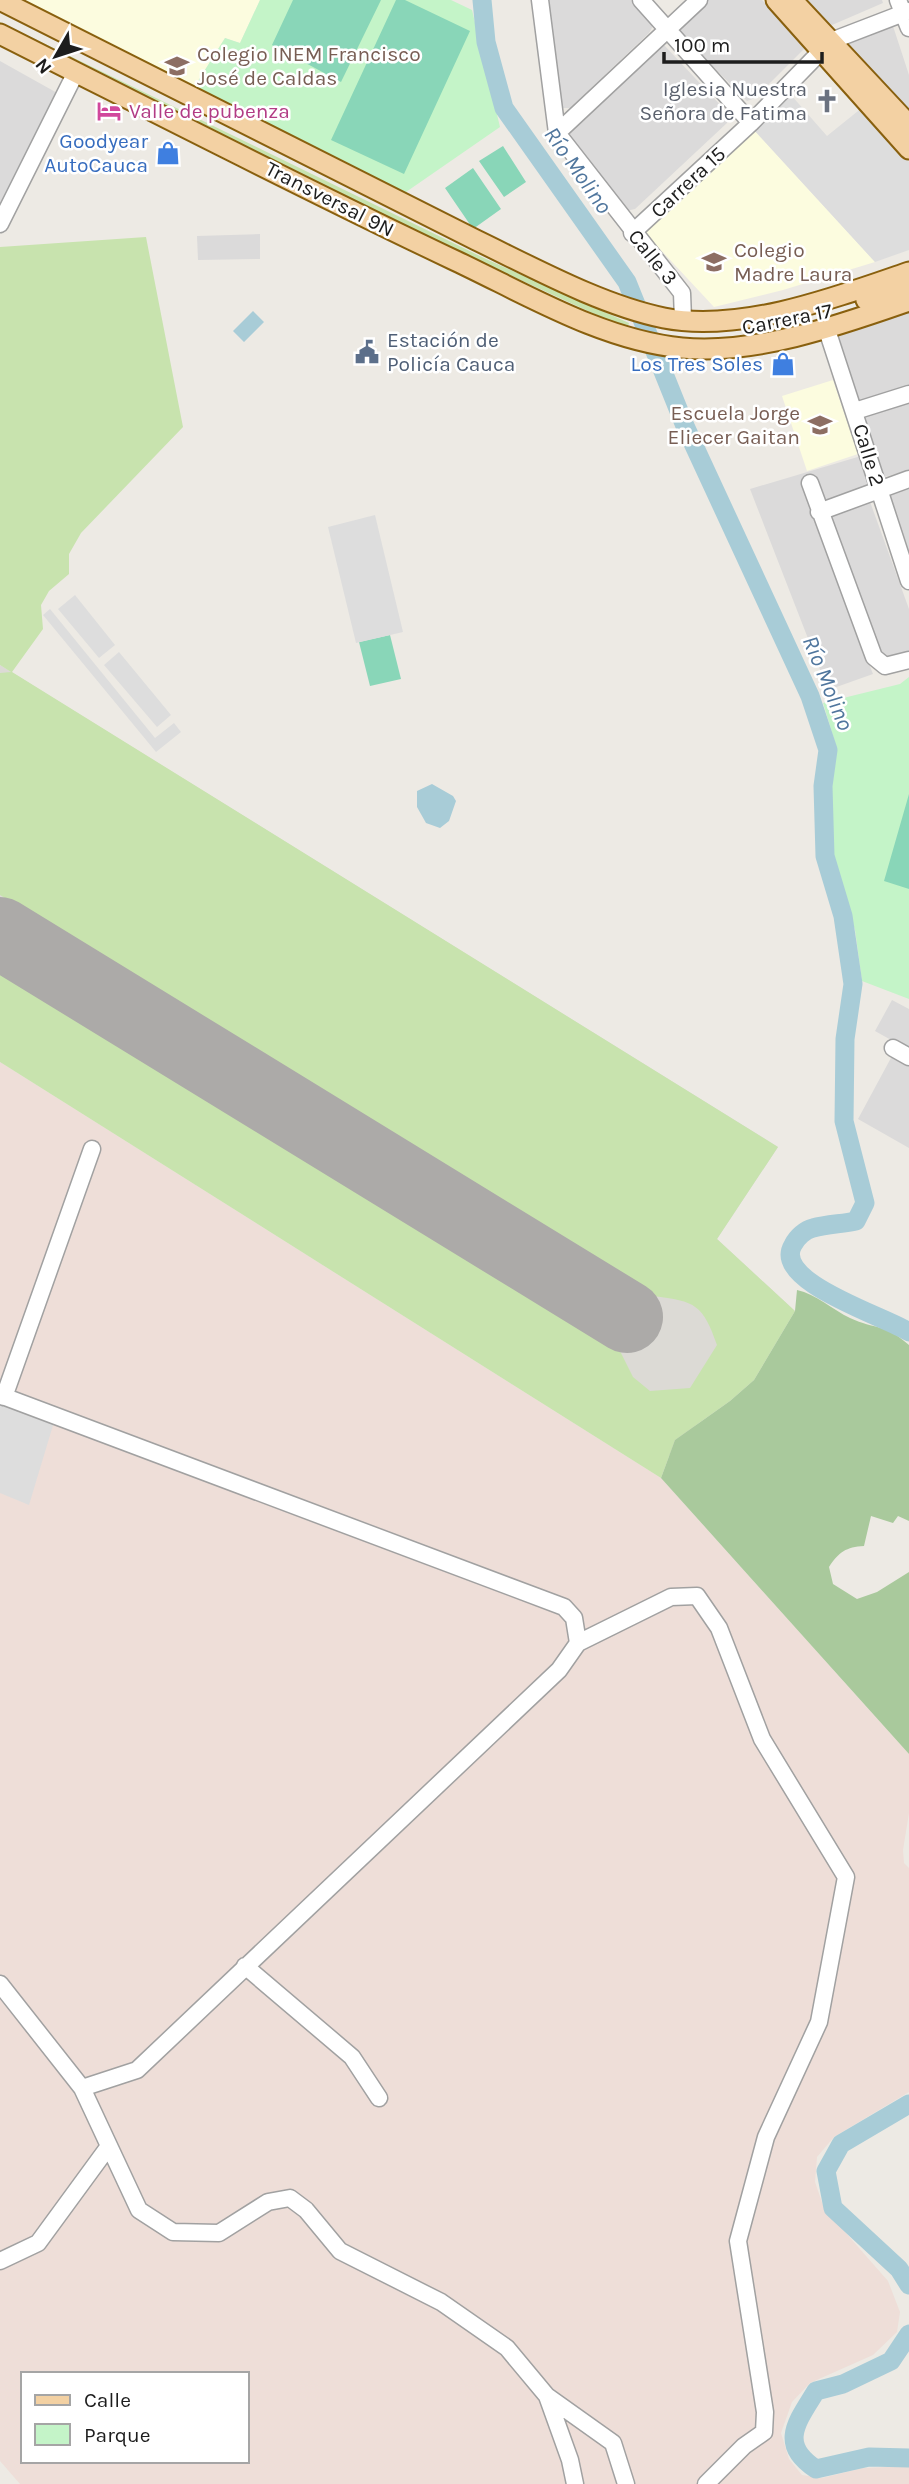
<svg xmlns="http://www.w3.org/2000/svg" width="909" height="2484" viewBox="0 0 909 2484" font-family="Karla,sans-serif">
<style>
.residential{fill:#dbdada}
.education{fill:#fcfcdf}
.military{fill:#eeded8;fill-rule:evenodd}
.airport{fill:#dcdad5}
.grass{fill:#c8e3ae}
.forest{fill:#a9c99c}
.park{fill:#c4f4c8}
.pitch{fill:#89d6b8}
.parking{fill:#ddd}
.water{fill:#a8ccd7}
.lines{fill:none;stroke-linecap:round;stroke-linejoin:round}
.river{stroke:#a8ccd7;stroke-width:19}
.runway{stroke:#acaaa8;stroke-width:72}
.minor-casing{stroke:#a1a1a1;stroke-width:19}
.major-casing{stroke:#89600e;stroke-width:23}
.minor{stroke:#fff;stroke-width:16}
.major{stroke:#f3d1a3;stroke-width:19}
.labels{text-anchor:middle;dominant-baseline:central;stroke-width:5;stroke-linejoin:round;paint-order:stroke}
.education-label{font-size:21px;fill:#785e54;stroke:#fff;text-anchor:start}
.worship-label{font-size:21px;fill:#5b616d;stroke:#fff;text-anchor:end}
.hotel-label{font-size:21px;fill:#b23c85;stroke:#fff;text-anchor:start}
.shop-label{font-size:21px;fill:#366cbe;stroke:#fff;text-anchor:end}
.street-label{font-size:21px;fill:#1d1d1d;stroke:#fff}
.service-label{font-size:21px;fill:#4e5e75;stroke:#fff;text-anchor:start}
.water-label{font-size:23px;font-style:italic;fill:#50769d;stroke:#fff}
</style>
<rect width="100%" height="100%" fill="#edeae4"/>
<!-- residential -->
<path class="residential" d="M544,0h87l22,26 -4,7 -79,75h-9z
M702,0h60l38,39 4,10 -49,49 -8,3 -71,-72z
M801,0h81l1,3 -51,22 -5,-1z
M892,23l17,52v38l-69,-68z
M658,43l6,2 61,65 4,5 -2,8 -92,86 -9,2 -62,-71v-12z
M0,61l59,33 -59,116z
M260,234v25l-62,1 -1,-24z
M909,311v76l-53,15 -20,-68z
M909,398v72l-28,8 -19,-63z
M861,456l13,31 -63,25 43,112 -33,-104 48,-21 40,110v47l-18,4 -29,-14 11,28 -45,16 -78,-201z
M909,484v69l-2,1 -19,-62z
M892,1000l17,9v41l-34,-19z
M892,1056l17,9v83l-51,-29z"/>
<!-- education -->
<path class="education" d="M11,0h249l-20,43 -15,-5 -32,51z
M754,130l121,132 -92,28 -69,17 -69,-74z
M833,380l25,74 -51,17 -25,-75z"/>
<!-- military -->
<path class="military" d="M0,1062l661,416 248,276v59l-6,37 1,13 5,5v224l-75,45 -17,20 -2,25 9,26 64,73 12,31 -3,20 -24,23 -63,28 -18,19 -11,31 8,26 13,16 20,3 41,-10 46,-2v18h-889l-20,-23zM23,2374h224v87h-224z"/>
<!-- airport -->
<path class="airport" d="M0,665l778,482 -61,92 78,72 -126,145 -669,-395z"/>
<!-- grass -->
<path class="grass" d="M0,22l486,237 143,64 -2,6 -287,-132 -340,-169z
M146,237l37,190 -102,106 -12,21v20l-20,17 -8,14 2,24 -31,43 766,475 -61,92 78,72 -41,69 -24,21 -55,39 -14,38 -661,-416v-94l619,381 14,28 17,14 40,-3 27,-43c-14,-40 -21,-44 -64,-49l-653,-401v-222l11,-1 -11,-7v-418z"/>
<!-- forest -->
<path class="forest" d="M797,1290c19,4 36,20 53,28 26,12 34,5 59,27v176l-11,-5 -5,7 -22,-7 -7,30c-18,1 -25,6 -35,21l4,17 24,15 20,-7 32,-20v182l-248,-276 14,-38 55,-39 24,-21 41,-69z"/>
<!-- park -->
<path class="park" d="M260,0h191l21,10 28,117 -94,65 -184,-86 -29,-17 32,-51 15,5z
M909,677v322l-47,-18 -7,-51 -23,-73 -1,-63 6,-45 -14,-46 77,-19z"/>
<!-- pitch -->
<path class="pitch" d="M293,0h88l-40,82 -69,-37z
M396,0h9l65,31 -66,143 -73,-34z
M503,146l23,36 -22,15 -25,-36z
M473,168l28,41 -28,20 -28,-41z
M390,635l11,44 -31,7 -11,-44z
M909,794v95l-25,-8z"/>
<!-- parking -->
<path class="parking" d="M791,95l36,41 36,-29 46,55v88l-34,12 -121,-132z
M375,515l28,117 -47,11 -28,-116z
M75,595l40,50 -16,13 -41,-49z
M50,609l105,129 19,-15 7,9 -25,20 -113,-137z
M119,652l52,63 -14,12 -53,-62z
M0,1402l54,20 -25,83 -29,-12z"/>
<!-- water -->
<path class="water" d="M253,311l11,11 -20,20 -11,-11z
M432,784l21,12 3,5 -7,20 -9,7 -14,-5 -9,-16v-16z"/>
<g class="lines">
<!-- river -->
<path class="river" d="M482,0l4,42 18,66 123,174 58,144 125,270 18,54 -5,36 2,70 18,60 10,68 -8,55 -1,82 21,82 -9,18c-14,3 -29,3 -43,7 -8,2 -16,9 -20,17 -22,37 94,72 116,87
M909,2104l-68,40 -15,27 7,37 66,61 10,16
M909,2334l-18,27 -48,23 -27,7c-19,31 -38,53 0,78l53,-12 40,1"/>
<!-- runway -->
<path class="runway" d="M0,933l627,384"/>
<!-- minor casing -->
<g class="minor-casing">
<path id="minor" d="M540,0l17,133 125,160 1,26
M641,0l110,123
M898,0l11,28
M557,133l142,-133
M0,224l76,-152
M632,233l119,-110 80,-82 78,-30
M827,330l82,251
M855,411l54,-17
M810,483l64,174 11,9 24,-6
M819,512l90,-33
M893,1048l16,9
M0,1395l564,212 10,11 4,25
M4,1397l88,-248
M245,1966l107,91 27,41
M0,1984l82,104 57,122 34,22 46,1 49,-31 22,-4 16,12 34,41 101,51 66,46 40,48 23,64 5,24
M82,2088l55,-18 422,-400 19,-27 93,-46 26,-1 22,32 43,111 84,138 -27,145 -53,115 -28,104 27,171 -1,20 -20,14 -38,38
M0,2261l38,-18 71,-97
M547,2396l66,47 13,41"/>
</g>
<!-- major casing -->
<g class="major-casing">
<path id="major" d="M0,0l476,240c58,28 125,65 188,78 77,15 173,-21 245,-46
M776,0l133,149
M795,3l114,122
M0,34c151,76 302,154 456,227 72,34 146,79 226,87 74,7 158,-23 227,-47
M866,300l43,-13"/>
</g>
<!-- minor -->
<use href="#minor" class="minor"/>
<!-- major -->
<use href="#major" class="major"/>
</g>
<!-- icons -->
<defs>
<g id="university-bare" transform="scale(1.89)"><path d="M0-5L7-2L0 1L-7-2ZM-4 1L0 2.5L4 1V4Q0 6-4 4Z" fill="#8d6e63" stroke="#fff" stroke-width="2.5" paint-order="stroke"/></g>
<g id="church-bare" transform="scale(1.89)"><path d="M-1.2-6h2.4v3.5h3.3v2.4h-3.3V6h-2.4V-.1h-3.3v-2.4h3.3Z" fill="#6b7280" stroke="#fff" stroke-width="2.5" paint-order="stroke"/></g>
<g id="hotel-bare" transform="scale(1.89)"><path d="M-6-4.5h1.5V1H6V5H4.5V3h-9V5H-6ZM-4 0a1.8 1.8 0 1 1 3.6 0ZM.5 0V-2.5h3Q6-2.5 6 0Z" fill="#d1479c" stroke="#fff" stroke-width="2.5" paint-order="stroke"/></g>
<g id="shop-bare" transform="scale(1.89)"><path d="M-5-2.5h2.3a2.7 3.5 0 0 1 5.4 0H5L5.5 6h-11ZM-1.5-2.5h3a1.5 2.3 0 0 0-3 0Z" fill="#3f7fe0" stroke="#fff" stroke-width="2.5" paint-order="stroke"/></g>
<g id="school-bare" transform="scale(1.89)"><path d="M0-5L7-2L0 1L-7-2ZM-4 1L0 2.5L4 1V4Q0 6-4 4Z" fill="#8d6e63" stroke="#fff" stroke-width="2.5" paint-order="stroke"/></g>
<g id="civic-bare" transform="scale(1.89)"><path d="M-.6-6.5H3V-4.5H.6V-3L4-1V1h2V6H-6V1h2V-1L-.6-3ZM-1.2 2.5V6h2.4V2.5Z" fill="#5c6f8a" stroke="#fff" stroke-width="2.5" paint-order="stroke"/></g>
</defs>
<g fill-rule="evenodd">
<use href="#university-bare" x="177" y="66"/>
<use href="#church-bare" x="827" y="101"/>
<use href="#hotel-bare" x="109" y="111"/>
<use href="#shop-bare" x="168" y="153"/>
<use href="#school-bare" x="714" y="262"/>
<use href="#civic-bare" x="367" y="352"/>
<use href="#shop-bare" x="783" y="364"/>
<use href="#school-bare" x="820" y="425"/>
</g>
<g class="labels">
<!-- education labels -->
<g class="education-label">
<text x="197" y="54">Colegio INEM Francisco<tspan x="197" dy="24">José de Caldas</tspan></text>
<text x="734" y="250">Colegio<tspan x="734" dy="24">Madre Laura</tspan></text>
<text x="800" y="413" text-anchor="end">Escuela Jorge<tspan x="800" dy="24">Eliecer Gaitan</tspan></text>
</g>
<!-- worship labels -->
<g class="worship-label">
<text x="807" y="89">Iglesia Nuestra<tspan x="807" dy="24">Señora de Fatima</tspan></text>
</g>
<!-- hotel labels -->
<g class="hotel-label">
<text x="129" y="111">Valle de pubenza</text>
</g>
<!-- shop labels -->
<g class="shop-label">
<text x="148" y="141">Goodyear<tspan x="148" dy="24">AutoCauca</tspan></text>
<text x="763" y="364">Los Tres Soles</text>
</g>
<!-- street labels -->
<g class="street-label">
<text transform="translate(688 182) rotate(-43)">Carrera 15</text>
<text transform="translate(330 199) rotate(27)">Transversal 9N</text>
<text transform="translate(653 257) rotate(51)">Calle 3</text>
<text transform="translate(787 319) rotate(-11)">Carrera 17</text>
<text transform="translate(869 455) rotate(73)">Calle 2</text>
</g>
<!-- service labels -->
<g class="service-label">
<text x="387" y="340">Estación de<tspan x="387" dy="24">Policía Cauca</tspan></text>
</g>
<!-- water labels -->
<g class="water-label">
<text transform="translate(578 170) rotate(55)">Río Molino</text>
<text transform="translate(828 683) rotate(68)">Río Molino</text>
</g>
</g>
<!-- legend -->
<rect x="21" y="2372" width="228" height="91" fill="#ffffff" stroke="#a5a5a5" stroke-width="2"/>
<rect x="35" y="2395" width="35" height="10" fill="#f3d1a3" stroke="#a5a5a5" stroke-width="2"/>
<text x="84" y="2407" font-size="21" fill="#1d1d1d">Calle</text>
<rect x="35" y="2424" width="35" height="21" fill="#c4f4c8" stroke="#a5a5a5" stroke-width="2"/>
<text x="84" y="2442" font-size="21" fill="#1d1d1d">Parque</text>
<!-- north arrow -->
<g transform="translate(56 56) rotate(231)" stroke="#ffffff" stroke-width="5" paint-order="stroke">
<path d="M0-5L12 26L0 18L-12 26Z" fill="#1d1d1d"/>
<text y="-10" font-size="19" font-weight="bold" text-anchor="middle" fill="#1d1d1d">N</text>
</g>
<!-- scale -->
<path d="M664 52v10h158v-10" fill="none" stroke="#1d1d1d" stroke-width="3.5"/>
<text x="674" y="52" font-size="21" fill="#1d1d1d" stroke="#ffffff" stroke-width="5" paint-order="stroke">100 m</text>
</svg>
